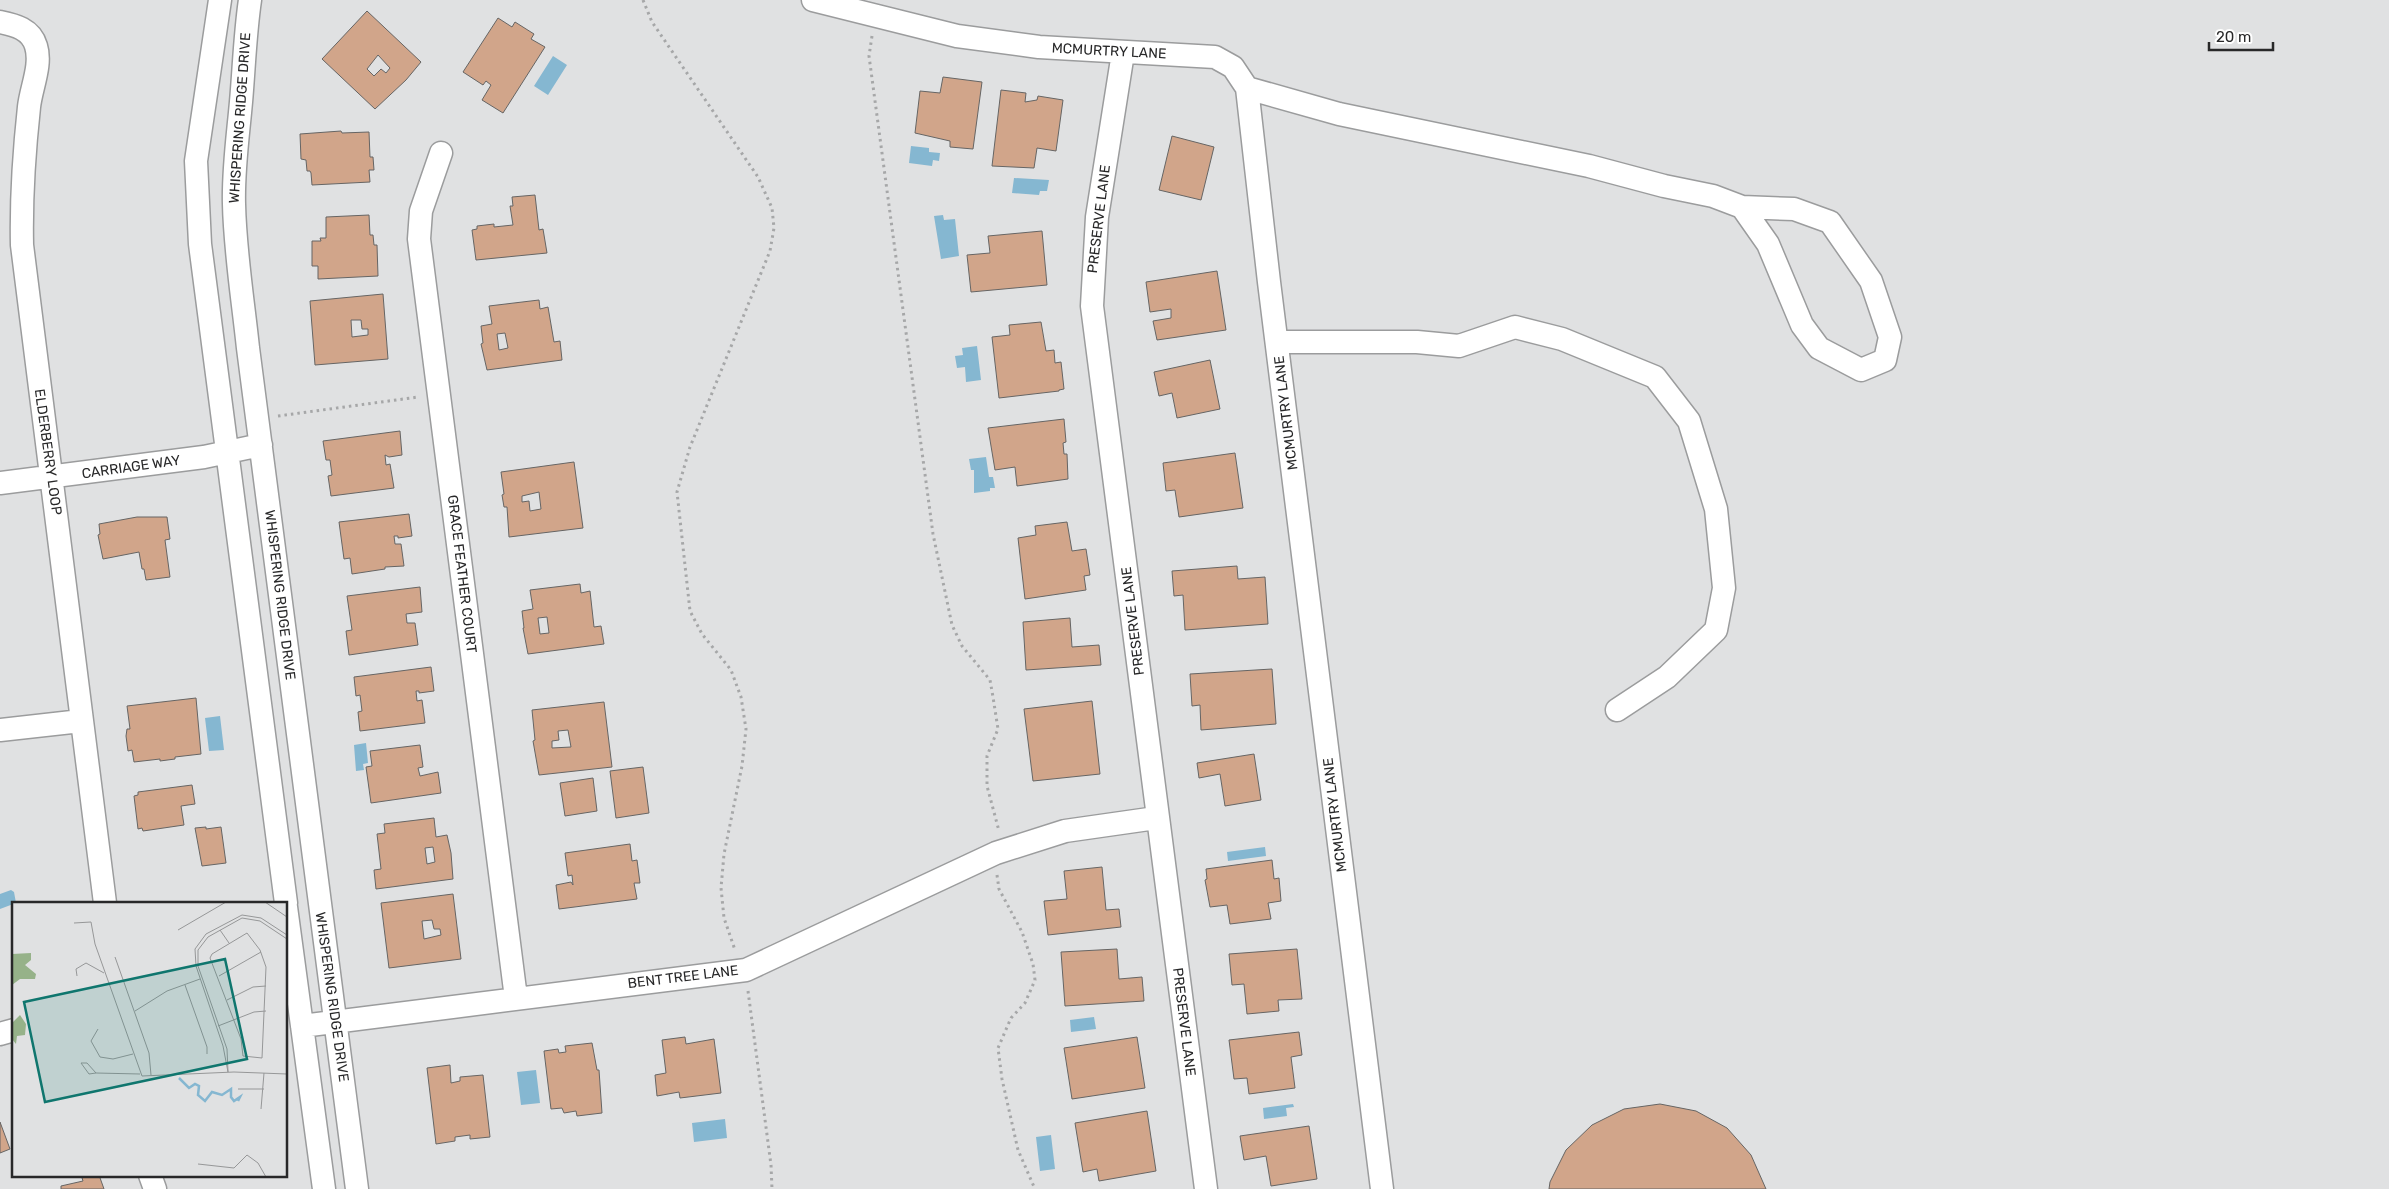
<svg xmlns="http://www.w3.org/2000/svg" width="2389" height="1189" viewBox="0 0 2389 1189" font-family="Rubik,sans-serif">
<style>
.water{fill:#85b7d1}
.building{fill:#d1a58a;stroke:#666564;fill-rule:evenodd}
.lines{fill:none;stroke-linecap:round;stroke-linejoin:round}
.minor-casing{stroke:#9b9c9d;stroke-width:25}
.path{stroke:#a6a7a8;stroke-width:3;stroke-dasharray:2.5 4;stroke-linecap:butt}
.minor{stroke:#fff;stroke-width:22}
.labels{text-anchor:middle;dominant-baseline:central;stroke-width:4;stroke-linejoin:round;paint-order:stroke}
.street-label{font-size:14px;fill:#282829;stroke:#fff}
.inset-river{fill:none;stroke:#85b7d1;stroke-width:2.5}
.inset-road{fill:none;stroke:#969798;stroke-width:1}
.view{fill:#0f766e;fill-opacity:0.15;stroke:#0f766e;stroke-width:2.5}
.inset-edge{fill:none;stroke:#282829;stroke-width:2.5}
</style>
<rect width="100%" height="100%" fill="#e0e1e2"/>
<!-- water -->
<path class="water" d="M553,56l14,9 -19,30 -14,-9z
M911,146l18,2v4l11,1 -1,8 -6,-1 -1,6 -23,-3z
M1014,178l35,2 -2,11h-7l-1,4 -27,-2z
M943,215l1,5 11,-1 4,37 -18,3 -7,-43z
M977,346l4,34 -15,2 -1,-15 -8,1 -2,-12 8,-1 -1,-7z
M986,457l3,20h4l2,11h-5v3l-16,2v-23h-3l-2,-11z
M220,716l4,34 -15,1 -4,-33z
M366,743l2,20 -5,1 1,6 -8,1 -2,-26z
M1265,847l1,9 -38,5 -1,-9z
M11,890l3,2 2,11 -16,6v-15z
M1094,1017l2,12 -25,3 -1,-12z
M536,1070l4,33 -19,2 -4,-33z
M1293,1104l1,3 -8,1 1,8 -23,3 -1,-11z
M725,1119l2,19 -33,4 -2,-19z
M1051,1135l4,34 -15,2 -4,-34z"/>
<!-- building -->
<path class="building" d="M367,11l54,51 -15,18 -31,29 -53,-50zM378,55l12,13 -4,5 -5,-4 -7,7 -7,-7z
M498,18l14,9 3,-5 19,12 -3,5 14,8 -42,66 -21,-13 9,-15 -5,-4 -3,4 -20,-13z
M943,77l39,5 -9,67 -23,-2v-6l-35,-8 5,-42 20,2z
M1001,90l25,3 -1,9 12,-2 1,-4 25,4 -7,51 -19,-3 -3,20 -42,-2z
M341,131l1,2 27,-1 1,25h3l1,13h-5l1,12 -58,3 -1,-12 -1,-2h-3l-1,-11 -5,-1 -1,-25z
M1172,136l42,11 -13,53 -42,-10z
M535,195l4,35 4,-1 4,24 -71,7 -4,-30 5,-1v-3l17,-2v3l19,-2 -3,-19h3l-1,-9z
M369,215l1,20h3l1,10h3l1,31 -60,3v-13h-6v-25h9l-1,-3h6v-21z
M1042,231l5,54 -76,7 -4,-37 23,-2 -2,-17z
M1217,271l9,59 -69,10 -4,-19 18,-3v-9l-21,3 -4,-30z
M383,294l5,65 -73,6 -5,-64zM351,320h10l1,9h6v6l-16,2z
M539,300l1,9 8,-2 6,35 6,-1 2,19 -75,10 -6,-26 2,-1 -2,-17 11,-2 -3,-18zM505,333l3,15 -9,2 -2,-16z
M1041,322l5,29 8,-1 1,13 6,-1 3,27 -5,1v1l-60,7 -7,-61 18,-2 -1,-10z
M1210,360l10,49 -43,9 -5,-25 -13,3 -5,-24z
M1064,419l2,23 -3,1 1,11h3l1,25 -51,7 -2,-19 -20,3 -7,-42z
M400,431l2,24 -13,2 -4,-2 1,10 4,-1 4,24 -63,8 -3,-20 4,-1 -2,-15h-4l-3,-19z
M1235,453l8,55 -64,9 -4,-27 -9,1 -3,-28z
M574,462l9,66 -74,9 -2,-30h-3l-2,-12 2,-1 -3,-22zM539,492l2,17 -11,2 -1,-10 -7,1v-6z
M409,514l3,22 -14,2v-2h-4l1,8h6l3,22 -19,1v2l-33,5 -2,-16 -6,1 -5,-37z
M137,517h30l3,22 -5,1 5,37 -24,3 -2,-11h-2l-3,-17 -36,7 -5,-24 2,-1 -1,-10z
M1067,522l5,29 14,-2 4,26 -6,1 2,14 -61,9 -7,-61 18,-3 -1,-9z
M1237,566l1,13 27,-2 3,47 -83,6 -2,-35 -9,1 -2,-25z
M580,584l1,9 9,-2 4,36 7,-1 3,18 -76,10 -5,-26h1l-2,-17 11,-2 -3,-19zM547,617l2,16 -9,1 -2,-16z
M420,587l2,25 -16,2 1,9h8l3,22 -69,10 -3,-24 6,-1 -5,-34z
M1070,618l2,29 27,-2 2,20 -75,5 -3,-48z
M431,667l3,24 -15,2v-2h-3l1,10 5,-1 3,23 -65,8 -2,-19 4,-1 -2,-16 -4,1 -2,-19z
M1272,669l4,55 -75,6 -1,-25 -8,1 -2,-32z
M196,698l5,56 -26,3v2l-15,2v-2l-26,3 -2,-12 -4,1 -2,-15 1,-7h3l-3,-23z
M1092,701l8,73 -67,7 -9,-72z
M604,702l8,65 -73,8 -6,-34 2,-1 -3,-30zM568,730l3,17 -19,1v-7l7,-1 -1,-9z
M420,745l3,22 -5,1 2,8 18,-4 3,21 -70,10 -5,-36 6,-1 -2,-15z
M1254,754l7,46 -36,6 -5,-32 -21,4 -2,-15z
M643,767l6,46 -33,5 -6,-47z
M593,778l4,33 -32,5 -5,-33z
M192,785l3,19 -14,2 3,19 -41,6 -1,-3 -4,1 -4,-33 4,-1v-3z
M434,818l2,19 11,-2 4,18 2,26 -77,10 -2,-19 7,-1 -4,-35 8,-1 -1,-9zM433,847l2,15 -8,2 -2,-16z
M206,827v2l15,-2 5,36 -24,3 -7,-38z
M630,844l2,17 5,-1 3,23h-6l3,16 -78,10 -3,-24 15,-3 2,3 -1,-10 -4,1 -3,-23z
M1272,860l2,19 5,-1 2,23 -13,2 3,16 -41,5 -3,-19 -17,2 -5,-27 2,-1 -1,-10z
M1102,867l4,43 13,-1 2,18 -73,8 -4,-34 23,-2 -3,-28z
M453,894l8,65 -72,9 -8,-65zM432,920l2,9h6l1,6 -17,4 -2,-18z
M1117,949l2,30 23,-2 2,24 -79,5 -4,-54z
M1297,949l5,50 -24,1 1,11 -32,3 -3,-30 -12,1 -3,-31z
M1299,1032l3,23 -11,2 4,31 -46,6 -2,-16 -13,1 -5,-39z
M685,1037l1,7 28,-5 7,54 -41,5 -1,-6 -22,4 -2,-21 11,-2 -4,-33z
M1137,1037l8,51 -73,11 -8,-51z
M592,1043l5,27h2l3,43 -25,3 -1,-5 -12,2 -2,-5 -11,1 -7,-58 14,-2 1,4 7,-1 -1,-6z
M450,1065l1,18 9,-2v-4l23,-2 7,62 -20,2v-4l-15,2v4l-19,3 -9,-76z
M1660,1104l36,7 31,17 24,27 15,34h-217l1,-7 16,-32 26,-25 32,-16z
M1147,1111l9,60 -57,10 -2,-12 -14,3 -8,-49z
M0,1122l10,27 -10,4z
M1309,1126l8,53 -46,7 -5,-30 -22,4 -4,-24z
M90,1175h9l5,14h-43v-3l22,-5 -1,-3z"/>
<g class="lines">
<!-- minor casing -->
<g class="minor-casing">
<path id="minor" d="M220,0l-24,161 4,83 86,659
M250,0c-5,34 -6,68 -9,102 -3,34 -8,68 -7,102 1,48 9,96 14,144l109,841
M813,0l144,36 82,11 176,10 18,10 14,21 22,194 113,907
M0,22c15,3 31,7 36,24 6,19 -5,42 -7,61 -5,46 -8,91 -7,138l83,658
M1123,53l-26,164 -5,89 114,883
M1247,88l92,26 250,52 75,20 49,10 29,11 26,37 34,81 17,23 42,22 24,-10 5,-23 -19,-56 -41,-59 -36,-13 -52,-2
M441,153l-20,58 -2,28 97,759
M1277,342h140l42,4 56,-19 47,12 93,38 34,44 27,88 8,79 -8,42 -49,47 -50,33
M0,483l204,-26 57,-12
M0,730l81,-9
M286,907l38,282
M302,1026l444,-56 250,-117 69,-22 91,-13
M0,1034l14,-4
M150,1175l5,14"/>
</g>
<!-- path -->
<path class="path" d="M643,0l9,22 106,155 14,31 2,20 -4,23 -80,196 -13,45 13,119 12,23 29,36 10,27 5,32 -4,37 -18,88 -3,34 3,30 11,32
M872,36l-3,20 64,478 19,91 10,21 28,34 3,17 5,32 -11,27v30l12,45
M278,416l140,-19
M997,875l2,14 23,43 11,32 2,16 -10,23 -14,15 -13,30 4,31 16,71 17,39
M748,991l23,174 1,24"/>
<!-- minor -->
<use href="#minor" class="minor"/>
</g>
<g class="labels">
<!-- street labels -->
<g class="street-label">
<text transform="translate(1109 51) rotate(3)">MCMURTRY LANE</text>
<text transform="translate(240 118) rotate(-86)">WHISPERING RIDGE DRIVE</text>
<text transform="translate(1099 219) rotate(-83)">PRESERVE LANE</text>
<text transform="translate(1286 413) rotate(-97)">MCMURTRY LANE</text>
<text transform="translate(48 452) rotate(82)">ELDERBERRY LOOP</text>
<text transform="translate(131 467) rotate(-8)">CARRIAGE WAY</text>
<text transform="translate(462 574) rotate(83)">GRACE FEATHER COURT</text>
<text transform="translate(280 595) rotate(83)">WHISPERING RIDGE DRIVE</text>
<text transform="translate(1133 621) rotate(-97)">PRESERVE LANE</text>
<text transform="translate(1335 815) rotate(-97)">MCMURTRY LANE</text>
<text transform="translate(683 977) rotate(-7)">BENT TREE LANE</text>
<text transform="translate(332 997) rotate(82)">WHISPERING RIDGE DRIVE</text>
<text transform="translate(1184 1022) rotate(83)">PRESERVE LANE</text>
</g>
</g>
<!-- overview -->
<g transform="translate(12 902)">
<rect width="275" height="275" fill="#e0e1e2"/>
<path d="M19,51v7l-6,5 11,9 -1,5h-15l-8,6v-31zM8,113l6,9 -1,11 -8,1 -1,8 -4,-5v-16z" fill="#96b289"/>
<path class="inset-river" d="M167,176l10,10 6,-4 4,2 -1,9 7,6 7,-9 10,3 9,-6v8l3,4 6,-4 -2,4"/>
<path class="inset-road" d="M253,0l22,15M62,21l17,-1 4,22 47,132 92,-4 53,2M166,28l48,-28M208,28l9,13M235,31l13,17 6,17 -4,91 -19,-2 -2,-17 -31,-81 2,-4zM103,55l34,96 2,22M65,74l-1,-7 10,-6 18,10M207,74l42,-24M173,83l22,62v7M215,98l26,-13 13,-1M123,109l32,-20 33,-12M206,124l36,-14 12,-1M86,127l-7,12 9,16 13,2 20,-5M216,170l-5,-26 -27,-80 -1,-17 11,-15 36,-19 19,3 26,17M216,170l-1,-23 -29,-83v-16l10,-13 34,-19 18,3 27,18M84,171l-7,1 -8,-11h6l9,10 44,1M226,187h26M249,207l3,-36M186,262l36,4 13,-13 11,8 8,14"/>
<path class="view" d="M213,57l22,100 -202,43 -21,-100z"/>
<rect width="275" height="275" class="inset-edge"/>
</g>
<!-- scale -->
<path d="M2209 42v8h64v-8" fill="none" stroke="#282829" stroke-width="2.5"/>
<text x="2216" y="42" font-size="15" fill="#282829" stroke="#ffffff" stroke-width="4" paint-order="stroke">20 m</text>
</svg>
